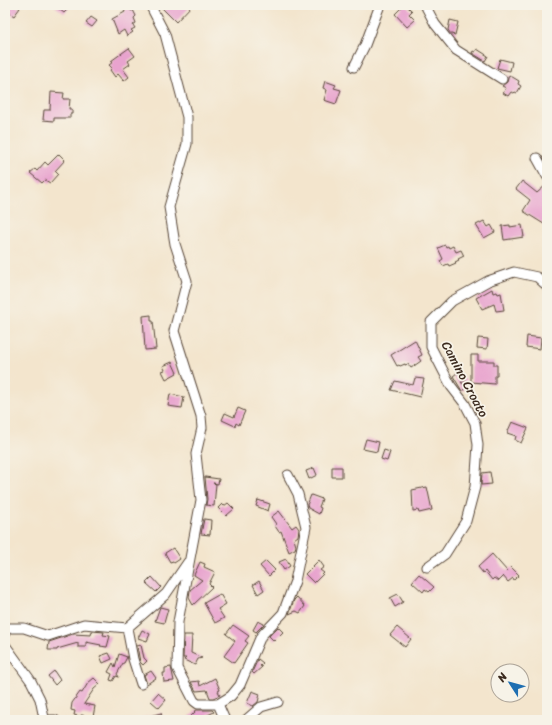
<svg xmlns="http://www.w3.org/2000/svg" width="552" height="725" viewBox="0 0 552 725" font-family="Sriracha,sans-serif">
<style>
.building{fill:#e8a3ce}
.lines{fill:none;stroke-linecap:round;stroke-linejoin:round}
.minor-casing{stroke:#574638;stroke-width:11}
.minor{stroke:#fff;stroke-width:9}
.labels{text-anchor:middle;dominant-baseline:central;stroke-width:3.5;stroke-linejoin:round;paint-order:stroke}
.street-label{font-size:13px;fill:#3b2a1e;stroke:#f7f3e8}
</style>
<rect width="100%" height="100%" fill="#f7f3e8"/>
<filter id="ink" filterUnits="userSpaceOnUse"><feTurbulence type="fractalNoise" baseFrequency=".025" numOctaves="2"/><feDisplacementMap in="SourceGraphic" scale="8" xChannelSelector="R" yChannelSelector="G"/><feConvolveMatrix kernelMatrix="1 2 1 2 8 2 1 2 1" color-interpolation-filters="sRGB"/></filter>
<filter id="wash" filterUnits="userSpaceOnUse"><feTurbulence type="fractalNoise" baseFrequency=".012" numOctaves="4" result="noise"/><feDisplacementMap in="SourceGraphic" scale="16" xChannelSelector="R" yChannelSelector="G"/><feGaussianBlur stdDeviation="0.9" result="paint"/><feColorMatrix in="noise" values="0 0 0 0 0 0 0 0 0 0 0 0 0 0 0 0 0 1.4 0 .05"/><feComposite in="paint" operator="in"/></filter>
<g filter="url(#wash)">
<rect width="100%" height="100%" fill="#f3e5cd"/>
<g id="blocks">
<!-- building -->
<path class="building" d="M8,5h7l5,3 -6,8 -9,-6z
M54,5h12l3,3 -5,5z
M159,5h33l-16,17z
M404,5h2l6,6 -3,3 6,6 -8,7 -12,-13z
M129,6l2,5 2,-1 3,6 -2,2 2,5 -3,2 2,3 -4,2 2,2 -6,4 -3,-6 -6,4 -6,-15 13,-7 -1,-3z
M91,17l6,4 -5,6 -6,-4z
M450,20l8,2 -3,13 -4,-1 -3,-4z
M129,48l6,8 -7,5 2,3 -7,5 6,8 -5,4 -6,-7 -3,3 -5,-7 2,-2 -3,-3 4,-3 -2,-1z
M477,49l11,7 -3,5 -13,-8 1,-2 2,1z
M500,59l12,3 -2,9 -13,-3z
M509,75l10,6 -1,3 3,2 -4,7 -2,-1 -1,1 -3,-1 -3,4 -5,-3 3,-5 -4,-2 5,-4z
M325,81l11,4 -2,3 7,2 -5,14 -12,-4 3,-10 -4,-2z
M51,92l13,1 -1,6h7l-1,10h3v5h-2v4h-16v3l-11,-1 1,-10h6z
M59,154l6,6 -10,11 3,3 -8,9 -5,-3 -3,3 -12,-10 5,-4 2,2 8,-9 3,3z
M522,181l15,12 10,-9v42l-24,-15 7,-11 -14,-11z
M484,221l4,6 3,-2 4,7 -11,6 -8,-13z
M510,225v2l12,-2 2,12 -20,3 -2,-14z
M445,245l1,2 2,-1 1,2 4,-2 3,6 5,-2 3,6 -6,3 1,1 -4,2 1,1 -7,3 -1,-2 -5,2 -3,-5 3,-2 -5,-11z
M492,289l1,4 4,-1 1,2 3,-1 3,17 -8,1 -2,-7 -12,5 -6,-11z
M151,315v6h2l3,28 -11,1 -2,-34z
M527,336l14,2 -1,11 -14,-2z
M478,338l10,1 -1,10 -10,-1z
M415,340l7,15 -4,2 3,4 -10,7 -3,-4 -3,1v-1l-5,2 -1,-1 -2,1 -6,-11z
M471,355h7v6h16v4h3v11h-2v8l-24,-2z
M172,362l5,11 -11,6 -4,-8 3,-1 -2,-4z
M457,373l1,1 2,-1 7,9h-6l5,6 -4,3 -9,-15z
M415,378l9,1 -4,18 -29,-7 4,-9 18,4z
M170,394l14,3 -2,11 -14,-2z
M238,408l7,3 -6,14 -3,-2 -1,3 -13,-6 3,-7 9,4z
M512,422l16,6 -7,15 -6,-3 1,-4 -9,-3z
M366,439l13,3 -2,10 -14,-3z
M384,450l6,2 -3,9 -6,-2z
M332,467h10v10h-10z
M314,468l3,7 -8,4 -3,-8z
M490,472l2,12 -11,1 1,-12z
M205,477l14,2 -1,5 -5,-1 3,1 -2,22 -8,-1 1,-6z
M427,487l5,23 -13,3 -1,-3 -5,1 -1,-21z
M311,495l11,4 -3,8 2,1 -2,6 -11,-6 -1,-3z
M258,500l12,4 -2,7 -12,-5z
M228,503l6,6 -8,7 -8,-8 4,-4 2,2z
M279,511l13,17 4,-3 3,4 -1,7 -4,3 2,7 -1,3 -6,3 -8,-21 -2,1 -4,-6 1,-2 -5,-7z
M204,519l7,1 -1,15 -9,-1z
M173,548l7,11 -6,4 -1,-2 -3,1 -5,-9z
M492,554l15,17 4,-4 8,8 -5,5 -1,-2 -5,4 -5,-6 -5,5 -4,-3 -2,2 -7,-9 -2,2 -5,-6z
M286,559l4,7 -6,4 -5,-8z
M319,560l5,7 -4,3 4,3 -10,10 -9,-9z
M266,561l9,9 -6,6 -9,-10z
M200,562l5,2 -1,3 11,5 -6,12 3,3 -19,18 -4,-7 1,-8 12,-10 -8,-5z
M419,574l15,13 -5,5 -4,-3 -2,3 -11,-10z
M152,577l9,10 -5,5 -10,-9z
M259,581l5,9 -6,4 -5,-9z
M220,594l6,10 -8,5 6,9 -9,5 -11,-20z
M398,594l5,8 -8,5 -5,-9z
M297,597l8,9 -5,7 -4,-2 -7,3 5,-14z
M160,607l8,2 -4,14 -9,-2z
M258,621l6,3 -8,8 -3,-2z
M233,625l16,11 -4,5 3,2 -14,20 -10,-7 11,-15 -9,-7z
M278,627l5,5 -9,9 -5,-5z
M397,627l14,12 -6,8 -15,-12z
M142,630l8,4 -3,7 -9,-3z
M92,631l12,1 -1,3 7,1 -3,11 -7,-1 1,-1 -15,-3v5h-8v-4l-21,6v1h-9l1,-8 24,-8 18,1z
M184,635h8l-1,18 11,5 -4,1 -3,6 -11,-5 2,-2h-3z
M141,645l3,13 3,3 -4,4 -3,-3 -3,-16z
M109,653l3,6 -9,4 -3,-7z
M119,654l8,3 -3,6h-1l-6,11 2,3 -3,-1 -3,5 -3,-1 2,-6 -4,-2 5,-9 2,4z
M258,659l5,4 -3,3 2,1 -8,7 -2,-2z
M171,667l3,14 -10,1 -1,-9h2v-5z
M54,671l6,9 -5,5 -7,-9z
M151,671l5,7 -9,6 -3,-9z
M94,678l6,6 -6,5 -10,15 11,2 -2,11 -12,-2v2l-7,-2 1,-4 -4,-1 1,-7 8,-11 2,1 6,-10z
M215,678l5,12 -2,1 2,4 -7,3h-3l-3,-8 -11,1 -5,-9 8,-1 1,5z
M252,691l8,3 -2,8 -5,4 -6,-3z
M158,693l8,7 -7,8 -8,-7z
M197,710h15l2,2 -10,5 5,3h-22l8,-8 -1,-1z
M161,713l2,7h-21v-2z"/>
</g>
</g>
<g filter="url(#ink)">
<use href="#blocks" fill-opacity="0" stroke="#574638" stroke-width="1"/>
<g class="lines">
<!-- minor casing -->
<g class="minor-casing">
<path id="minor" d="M150,5l15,29 22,83v27l-18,63 6,37 12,37 -13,50 27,85 1,12 -6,26 5,46 -23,122 -1,46 17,33 4,3h20l13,-8 9,-11 21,-49 22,-23 12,-32 11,-54 -8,-33 -10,-19
M425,5l10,19 21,26 46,29
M354,67l11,-22 15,-40
M537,158l10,18
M427,567l18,-13 21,-33 9,-34 3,-42 -3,-22 -10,-19 -14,-18 -20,-39v-25l21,-21 36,-20 26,-9 23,5 10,9
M127,628l6,31 8,25
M5,633l3,-5h16l24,8 36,-12 43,4 39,-34 22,-32
M5,645l26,36 9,18 4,19 3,2h8
M218,704l7,16
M246,720l15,-13 17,-5"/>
</g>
<!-- minor -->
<use href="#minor" class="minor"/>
</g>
</g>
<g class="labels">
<!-- street labels -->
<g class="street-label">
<text transform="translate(465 379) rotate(62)">Camino Croato</text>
</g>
</g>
<!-- margin -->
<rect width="552" height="725" fill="none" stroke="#f7f3e8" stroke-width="20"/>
<!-- north arrow -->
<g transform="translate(510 683) rotate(306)"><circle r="19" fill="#f7f3e8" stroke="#aca397"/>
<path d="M0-3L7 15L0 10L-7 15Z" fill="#1f6fb2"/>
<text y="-6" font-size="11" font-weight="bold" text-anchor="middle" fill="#3b2a1e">N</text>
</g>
</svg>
